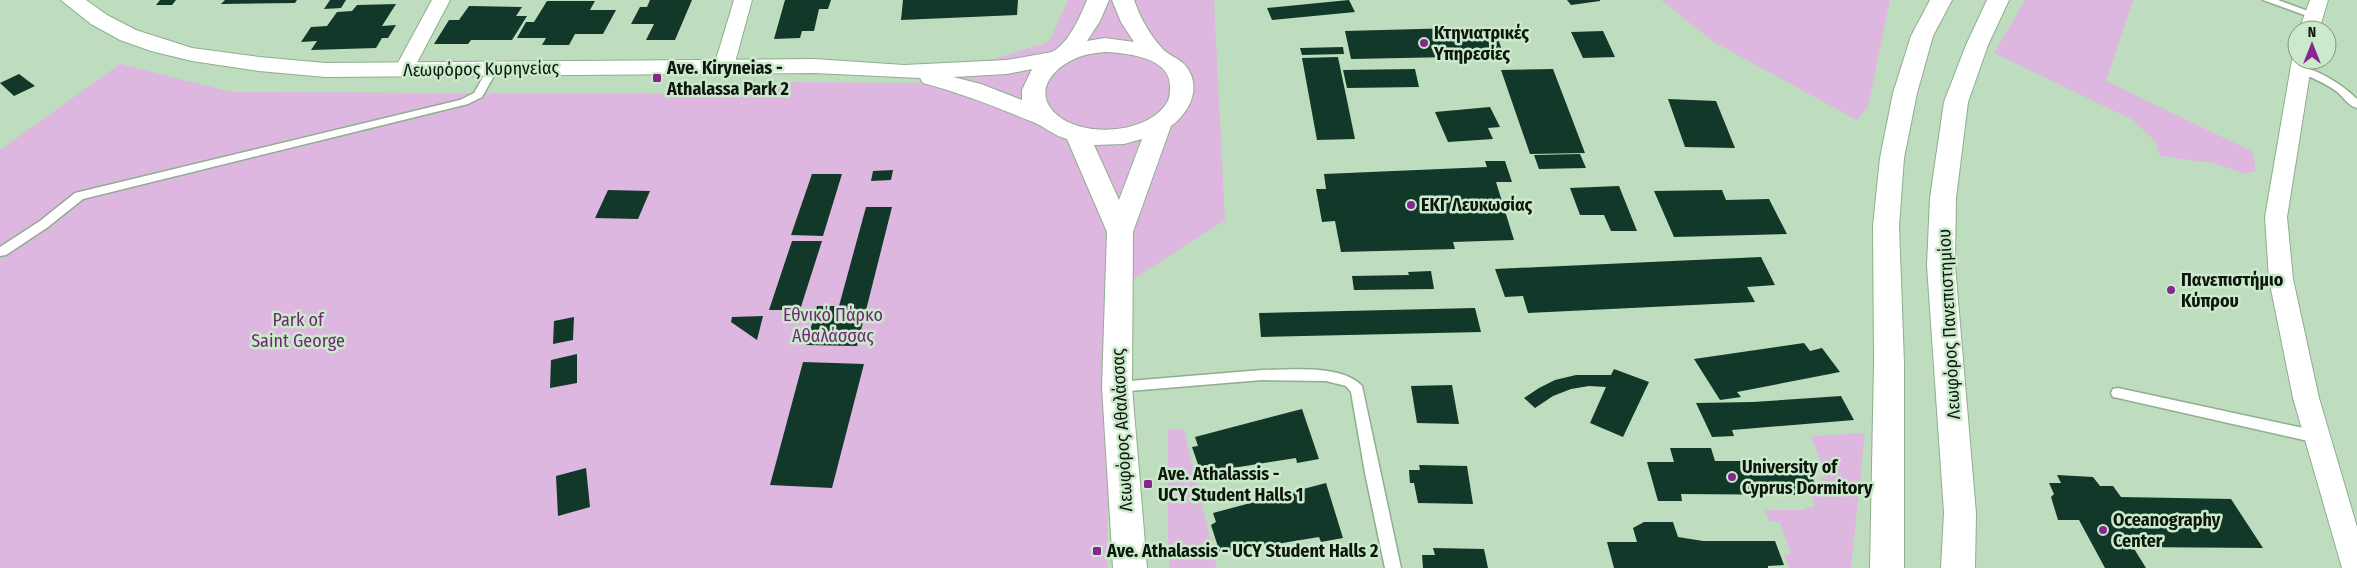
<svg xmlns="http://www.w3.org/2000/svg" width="2357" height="568" viewBox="0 0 2357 568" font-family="'Fira Sans Condensed',sans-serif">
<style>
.green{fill:#ddb7df}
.building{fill:#113829}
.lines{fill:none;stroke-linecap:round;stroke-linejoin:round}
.lane-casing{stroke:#90ad90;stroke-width:3}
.street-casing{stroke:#90ad90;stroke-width:2}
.secondary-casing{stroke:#90ad90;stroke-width:2}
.lane{fill:#fff;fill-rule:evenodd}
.street{fill:#fff;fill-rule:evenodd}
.secondary{fill:#fff;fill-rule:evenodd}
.poi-dot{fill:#88268f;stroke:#cbeacb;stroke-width:2}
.labels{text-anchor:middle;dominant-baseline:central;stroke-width:5;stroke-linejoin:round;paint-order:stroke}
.poi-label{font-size:18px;font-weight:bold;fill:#0d170d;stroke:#cbeacb;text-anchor:start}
.street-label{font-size:18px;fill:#0d170d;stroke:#cbeacb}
.park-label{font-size:18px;fill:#702776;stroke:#cbeacb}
</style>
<rect width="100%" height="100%" fill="#bedcbe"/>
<!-- green -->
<path class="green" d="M1068,0h146l11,220 -115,74 -3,274h-1107v-418l120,-86 111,28 489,2 69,-12 126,1 134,-41z
M1661,0h229l-22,106 -11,14 -143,-78z
M2025,0h108l-27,81 147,71 3,19 -11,3 -32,-11 -53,-7 -4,-14 -23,-22 -139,-67z
M1184,429l4,18 29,121h-47l-2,-18v-120z
M1865,433l-14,135h-62l-5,-14h7l-11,-32 -11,-1 -4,-11h42l-1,-3h9l-7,-19 16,-1 -4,-10h6l-15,-41z"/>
<!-- building -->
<path class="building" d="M160,0h16l-4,5h-16z
M225,0h72l-2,3 -74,1z
M330,0h16l-5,8 -17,1z
M650,0h42l-17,40h-29l8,-16h-23l9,-17h7z
M785,0h46l-3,9h-9l-5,22h-12l-2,7 -26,1z
M903,0h115l-1,15 -116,5z
M1349,0l6,12 -83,8 -5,-12z
M1567,0h33v1l-29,4z
M547,1h48l-5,9h26l-13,24h-28l-6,11h-27l4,-7h-29l9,-16h8z
M396,4l-14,22 14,-1 -8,13h-6l-6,10 -65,2 6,-9 -16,1 10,-15 16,-1 10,-14 15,-1 5,-6z
M469,6l53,1 -6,9h11l-15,24h-41l-3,4h-34l15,-24h10z
M1494,27l10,29 -153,3 -6,-28z
M1603,31l12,26 -32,1 -12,-26z
M1343,47l1,7 -42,1 -2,-7z
M1338,57l17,82 -38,1 -15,-82z
M1415,69l4,18 -72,1 -4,-18z
M1553,69l32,84 -55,1 -29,-84z
M19,74l16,12 -21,10 -14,-13z
M1668,99l48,2 19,47 -50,-1z
M1490,107l10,20 -12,1 5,11 -45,3 -13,-30z
M1580,154l6,14 -47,1 -5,-14z
M1485,161h20l7,21h-16l18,58 -61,2 2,7 -114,3 -6,-31 -13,1 -6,-33h10l-2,-15 163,-7z
M893,170l-2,10 -20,1 2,-10z
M812,174h30l-19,62 -32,-1z
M1619,186l18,45h-26l-7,-16h-24l-10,-27z
M608,190l42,1 -12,28 -43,-1z
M1722,190l4,10 43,-1 18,35 -113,3 -20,-46z
M866,207h26l-35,139 -51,-1 11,-39h22z
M792,241h30l-22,69h-31z
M1761,257l14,28 -28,2 8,15 -227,11 -5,-17 -18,1 -10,-28z
M1431,271l3,18 -80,1 -2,-14 57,-1 -1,-3z
M1475,308l6,24 -220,5 -2,-24z
M763,316l-6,24 -26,-18 1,-5z
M574,317l-1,23 -20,4 1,-23z
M1804,343l6,8 12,-3 18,24 -103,20 4,5 -21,3 -26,-41z
M577,354v29l-27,5 1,-28z
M803,362l61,2 -32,124 -62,-3z
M1614,369l35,13 -26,55 -33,-14 16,-36 -17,-1 -18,3 -18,7 -18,12 -11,-10 15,-10 16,-8 21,-5h35z
M1452,385l7,39 -42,-1 -6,-37z
M1841,396l13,24 -122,10 2,6 -22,1 -16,-34 57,-1z
M1302,409l17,50 -22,4 -1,-5 -95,15 -9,-26 6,-1 -3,-9z
M1670,448h41l4,13h75l2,4 15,1 10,22h-16l3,7 -123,-1 1,7h-24l-11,-39h27z
M1419,465l48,1 6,38 -55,-1 -4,-20h-4l-1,-13h11z
M586,468l4,39 -32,9 -2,-40z
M2057,475l36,2 7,9h13l8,11 110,2 32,49 -130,-1 13,21h-41l-26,-48h-21l-7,-23 3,-3 -5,-11h12z
M1326,483l17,55 -22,4 -2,-5 -99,16 -9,-28 5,-3 -3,-9z
M1644,522h29l5,15 25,4h72l9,24 -16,1v2h-154l-7,-26h30l-4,-14z
M1433,548l51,1 4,19h-65l-1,-13h13z"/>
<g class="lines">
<!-- lane casing -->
<g class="lane-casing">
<path id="lane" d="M2263,0h15l41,15 -1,2h-8z
M494,64l5,3 -17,30 -14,7 -385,95 -35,28 -42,28 -6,1v-9l40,-26 35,-28 385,-93 14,-7 16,-28z
M2300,66c22,6 41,18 57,33v9c-9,-2 -14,-12 -21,-17 -12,-9 -26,-14 -40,-20v-4z
M1262,370c28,0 80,-6 100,16l39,182h-16l-20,-95 -14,-81 -5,-6 -20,-5 -64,-1 -145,12 -5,-1 -2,-4 2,-4 5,-1z
M2118,388l199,43 5,2 2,4 -2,4 -5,2 -199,-45 -5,-1 -2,-4 2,-4z"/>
</g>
<!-- street casing -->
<g class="street-casing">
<path id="street" d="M432,0h18l-39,74 -7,2 -7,-2 -3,-4z
M734,0h18l-18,66 -3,4 -7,2 -7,-2 -3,-4z
M2310,0h18l-9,30h-20z
M2297,55v5h15l-25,157 6,62 26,119 38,129v41h-15l-49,-170 -24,-119 -4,-62 27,-157z"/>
</g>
<!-- secondary casing -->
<g class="secondary-casing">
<path id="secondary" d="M61,0h25l21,15 29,15 56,18 67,9 66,6 489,-4 90,6 103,-5 45,-8c17,-9 28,-35 35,-52h22l-9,21 -13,20 18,-3 29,4 -13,-20 -9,-22h22c6,17 15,34 27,47 5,7 15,10 22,16 20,20 9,48 -12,63l-38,106 -1,155 15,181h-34l-11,-181 5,-155 -40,-93c-13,-3 -22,-12 -34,-17 -37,-15 -72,-29 -110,-39l-3,-5 -106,-5 -489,4 -66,-6 -67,-10 -41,-10 -31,-11 -29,-16zM1105,52c21,1 65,5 65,34 0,6 0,13 -4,18 -19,29 -78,33 -105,14 -31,-22 -11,-50 18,-61 8,-3 17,-4 26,-5zM1032,69l-10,21v10l-41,-16 -28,-7 54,-3zM1142,139l-23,61 -25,-55 30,-1z
M1930,0h22l-19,36 -16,57 -13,65 -5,68 5,137v205h-34l4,-205 -1,-137 7,-68 13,-65 18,-57z
M1987,0h22l-21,45 -20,57 -12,96 -1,67 21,248 -1,55h-34l3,-55 -17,-248 3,-67 14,-96 22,-57z"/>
</g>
<!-- lane -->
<use href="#lane" class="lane"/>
<!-- street -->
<use href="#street" class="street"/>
<!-- secondary -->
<use href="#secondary" class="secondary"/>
</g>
<!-- markers -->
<g class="poi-dot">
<circle cx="1424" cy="43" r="5"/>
<rect x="652" y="73" width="10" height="10" rx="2.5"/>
<circle cx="1411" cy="205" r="5"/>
<circle cx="2171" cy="290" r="5"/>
<circle cx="1732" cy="477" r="5"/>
<rect x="1143" y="479" width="10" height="10" rx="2.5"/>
<circle cx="2103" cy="530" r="5"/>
<rect x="1092" y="546" width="10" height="10" rx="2.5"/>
</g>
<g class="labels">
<!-- poi labels -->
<g class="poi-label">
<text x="1434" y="33">Κτηνιατρικές<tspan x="1434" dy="21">Υπηρεσίες</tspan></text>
<text x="667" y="68">Ave. Kiryneias -<tspan x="667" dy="21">Athalassa Park 2</tspan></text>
<text x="1421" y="205">ΕΚΓ Λευκωσίας</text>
<text x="2181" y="280">Πανεπιστήμιο<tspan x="2181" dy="21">Κύπρου</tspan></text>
<text x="1742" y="467">University of<tspan x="1742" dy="21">Cyprus Dormitory</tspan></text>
<text x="1158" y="474">Ave. Athalassis -<tspan x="1158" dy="21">UCY Student Halls 1</tspan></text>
<text x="2113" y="520">Oceanography<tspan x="2113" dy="21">Center</tspan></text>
<text x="1107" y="551">Ave. Athalassis - UCY Student Halls 2</text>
</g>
<!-- street labels -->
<g class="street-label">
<text transform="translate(481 69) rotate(-1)">Λεωφόρος Κυρηνείας</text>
<text transform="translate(1949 324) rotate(-93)">Λεωφόρος Πανεπιστημίου</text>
<text transform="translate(1122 430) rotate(-93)">Λεωφόρος Αθαλάσσας</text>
</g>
<!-- park labels -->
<g class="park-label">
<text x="833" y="315">Εθνικό Πάρκο<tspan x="833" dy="21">Αθαλάσσας</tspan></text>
<text x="298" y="320">Park of<tspan x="298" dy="21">Saint George</tspan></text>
</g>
</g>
<!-- north arrow -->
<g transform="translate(2312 45)"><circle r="24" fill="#cbeacb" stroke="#7f967f"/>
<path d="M0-4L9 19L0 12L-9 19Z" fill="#88268f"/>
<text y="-8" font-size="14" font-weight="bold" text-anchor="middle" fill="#0d170d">N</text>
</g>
</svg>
